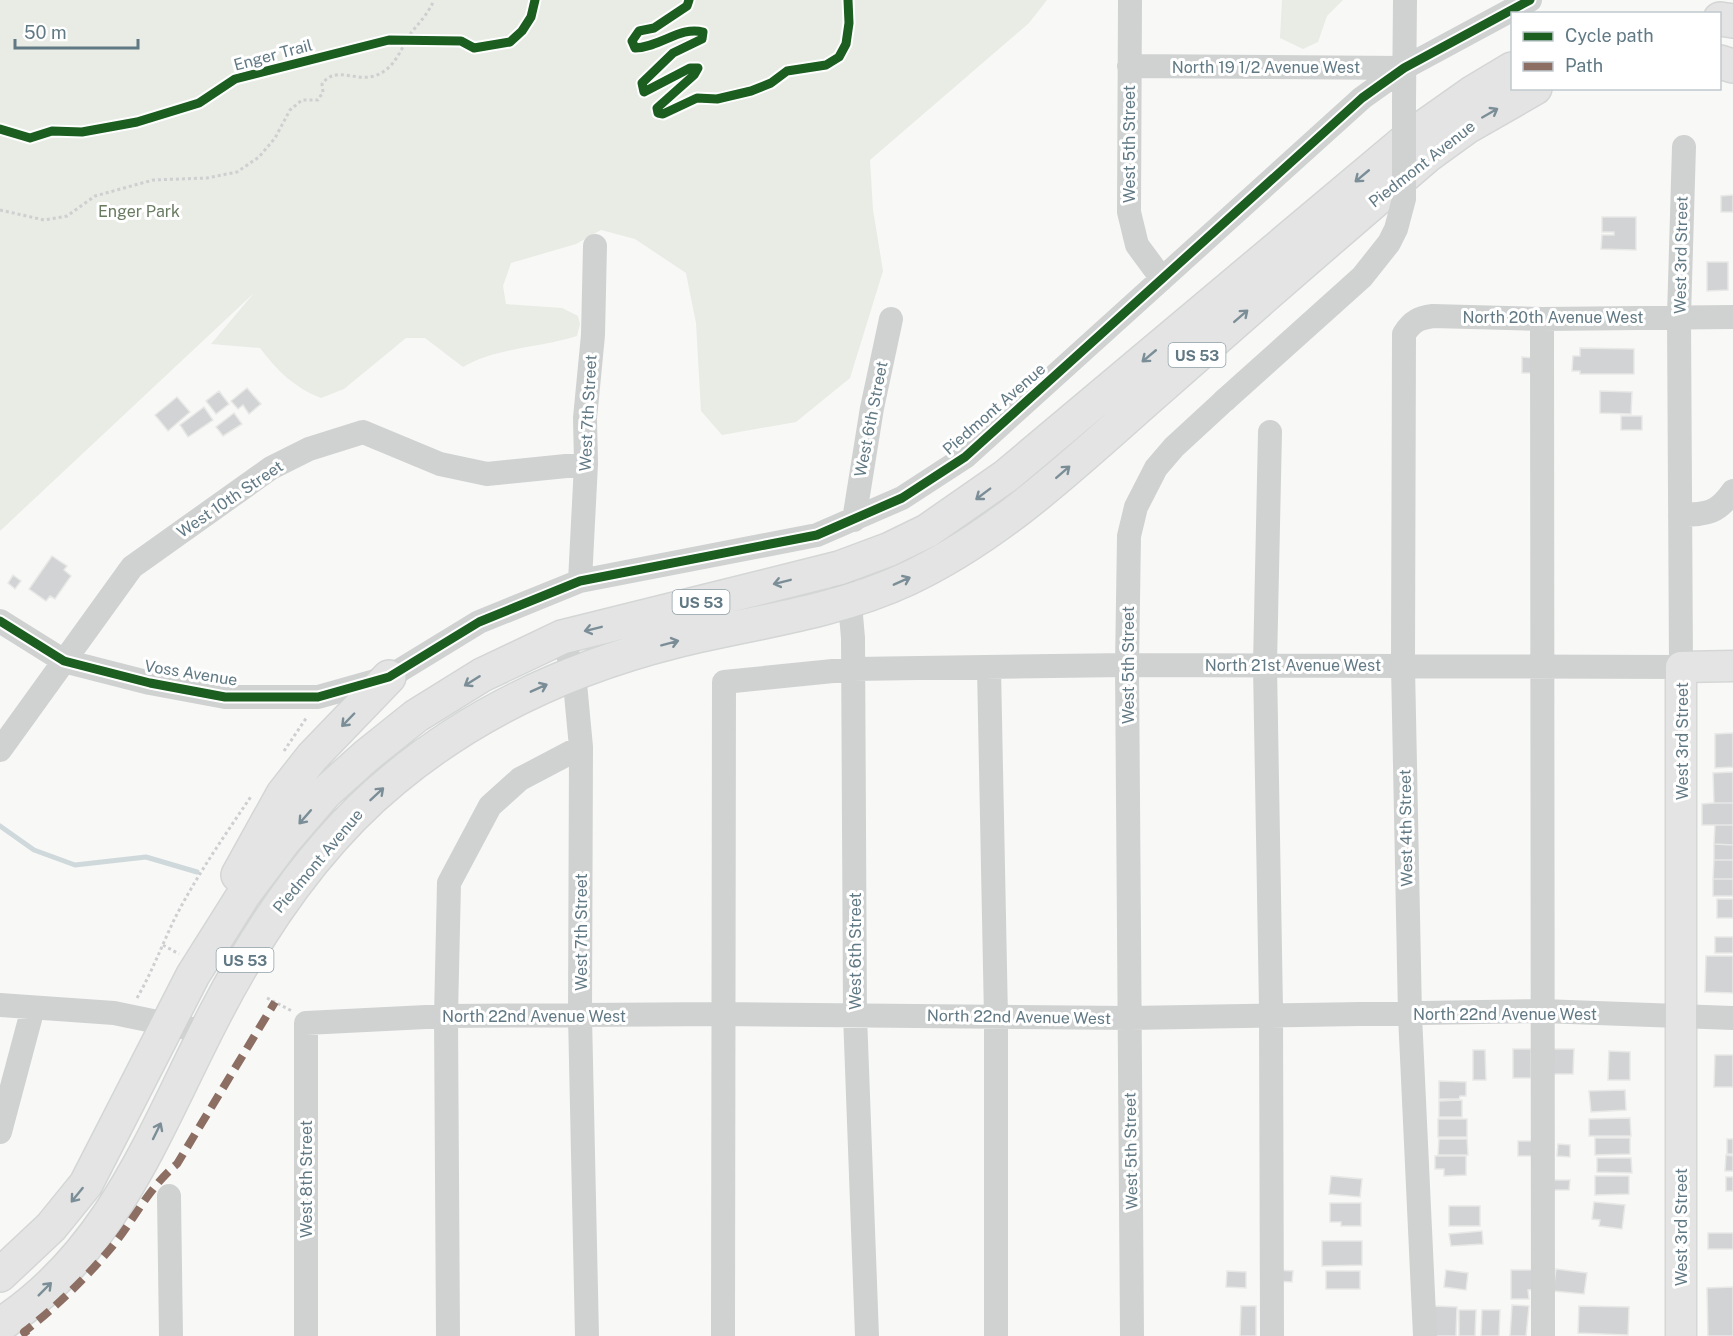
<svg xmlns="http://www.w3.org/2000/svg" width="1733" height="1336" viewBox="0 0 1733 1336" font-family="'Public Sans',sans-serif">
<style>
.green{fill:#e8ece5}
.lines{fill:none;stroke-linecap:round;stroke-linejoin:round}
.stream{stroke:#cfd9db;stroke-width:5}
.building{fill:#d1d3d4;stroke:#e8e8e6;stroke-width:1.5}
.major-casing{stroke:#d5d6d6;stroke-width:33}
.highway-casing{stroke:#d4d6d6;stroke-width:36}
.path{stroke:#cecfd0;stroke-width:3;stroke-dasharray:3 3;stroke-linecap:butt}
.minor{stroke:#d0d2d2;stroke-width:24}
.major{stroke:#e3e4e3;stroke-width:30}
.highway{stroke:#e3e4e3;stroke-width:33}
.minor-bridge{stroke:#d0d2d2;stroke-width:24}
.quiet{stroke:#8d6e63;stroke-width:8;stroke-dasharray:15 8;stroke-linecap:butt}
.cycleway-casing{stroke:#fff;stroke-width:13}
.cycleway{stroke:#1b5e20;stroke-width:9}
.oneway{stroke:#7b8e97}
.labels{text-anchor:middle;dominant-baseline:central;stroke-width:6;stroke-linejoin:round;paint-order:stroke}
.shield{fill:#fff;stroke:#90a1a9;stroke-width:1.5}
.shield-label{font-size:15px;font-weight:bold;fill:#617984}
.street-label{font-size:16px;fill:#617984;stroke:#fff}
.park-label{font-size:16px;fill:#687b61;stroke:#fff}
</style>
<rect width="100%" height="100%" fill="#f8f8f7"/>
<!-- green -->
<path class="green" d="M0,0h1047l-18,23 -159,137 3,50 10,61 -33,107 -54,44 -74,13 -21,-24 -5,-88 -10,-50 -51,-34 -34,-9 -25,14 -65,19 -8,23 3,18 56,4 16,8 2,8 -3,12c-38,12 -79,11 -114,31l-38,-29h-19l-62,51 -23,9c-26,-10 -44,-27 -61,-50l-49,-4 43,-51 -254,238z
M1282,0h61l-16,16 -9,26 -15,7 -23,-11z"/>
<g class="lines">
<!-- stream -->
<path class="stream" d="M0,826l34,24 41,15 71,-8 51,15"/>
</g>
<!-- building -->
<path class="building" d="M1733,195v17h-12v-16z
M1602,217h34v33l-35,-1 1,-14h12v-3h-12z
M1707,262h21v28l-21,1z
M1580,348l54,1v25h-54v-3h-8l1,-15h7z
M1522,357l13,1 -1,15h-12z
M247,388l14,16 -12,10 -6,-9 -5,4 -7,-8z
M219,391l10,13 -13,10 -10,-13z
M1600,391l32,1 -1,22 -31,-1z
M177,397l13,15 -22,19 -13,-16z
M204,407l9,13 -25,17 -8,-12z
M234,413l8,11 -19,12 -7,-9z
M1621,416h21v14h-21z
M52,556l15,10 -3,4 7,6 -16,23 -5,-3 -4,5 -17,-12z
M13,575l8,6 -6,8 -7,-6z
M1733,733v34l-18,1v-34z
M1733,772v31h-19l-1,-30z
M1714,803h19v22h-31v-21z
M1715,825h18v20l-19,-1z
M1714,844l19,1v15h-19z
M1714,860h19v19h-20z
M1713,879h20v17h-20z
M1717,899h16v19h-16z
M1715,937h18v16h-18z
M1706,956h27v37l-28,-1z
M1513,1049h18v29h-18z
M1553,1049h21l-1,25h-21z
M1473,1050h12l1,30h-13z
M1609,1051l21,1v28h-22z
M1715,1055h18v32h-19z
M1439,1081l27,1v14h-6l-1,3h-20z
M1625,1090l1,20 -35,2 -2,-21z
M1462,1100v17h-23v-16z
M1630,1118l1,18h-42v-17z
M1438,1119h29v18h-29z
M1595,1138h35v16l-35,1z
M1439,1139h28l1,16h-30z
M1727,1139h6v15h-6z
M1518,1141h16l-1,15h-15z
M1558,1144l12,1v12l-13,-1z
M1726,1155l7,1v15h-8z
M1435,1156h31v19l-22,1v-7h-9z
M1597,1158h34l1,15 -35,-1z
M1331,1176l31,3 -2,18 -31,-3z
M1595,1176h34v18l-34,1z
M1726,1177h7v14h-7z
M1554,1180h16l-1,10h-16z
M1594,1202l31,3 -3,24 -23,-3 1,-6 -8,-1z
M1330,1203h31v23h-20v-4h-11z
M1449,1206h31v20h-31z
M1482,1231l1,13 -32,2 -2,-12z
M1708,1233h25v16h-25z
M1322,1241h40v24l-40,1z
M1556,1269l31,4 -3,21 -31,-3z
M1278,1270l15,1 -1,11 -16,-1z
M1446,1270l22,3 -2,17 -22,-3z
M1511,1270h25v19l-8,1 1,9h-18z
M1227,1271l19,1v16l-20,-1z
M1326,1271h34v18h-34z
M1733,1287v49h-25l-1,-48z
M1512,1305l17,1 -3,30h-16z
M1241,1306h15v30h-16z
M1434,1306l23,1 -1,29h-23z
M1579,1306l50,1 -1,28 -50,-2z
M1459,1310h17l-1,26h-16z
M1482,1310h18l-1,26h-18z"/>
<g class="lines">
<!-- major casing -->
<g class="major-casing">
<path id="major" d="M1681,1336v-669l52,-1"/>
</g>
<!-- highway casing -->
<g class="highway-casing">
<path id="highway" d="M1720,19l13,2
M1720,62l13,4
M238,875l45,-81 29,-37 77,-80
M0,1275l51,-48 35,-43 107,-209 51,-81 39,-52 42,-49 41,-37 50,-40 66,-41 80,-38 277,-69 51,-19 37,-18 79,-55 405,-340 61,-43 40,-24
M0,1325c114,-74 155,-196 215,-311 45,-87 102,-172 179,-235 82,-68 178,-112 282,-138 77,-19 158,-28 231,-62 96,-45 173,-121 252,-190 88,-78 178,-156 268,-233l40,-29 68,-39"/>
</g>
<!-- path -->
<path class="path" d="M0,210l44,10 23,-4 28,-20 58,-16 54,-2 30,-6 22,-15 16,-19 15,-28 12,-10h16l5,-8 -1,-8c14,-19 33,-2 52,-8 17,-5 24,-20 31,-33 8,-16 21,-24 29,-43
M284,751l23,-34
M163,945l16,9
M137,998c15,-26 25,-53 38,-80 22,-43 50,-83 77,-123
M267,998l25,13"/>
<!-- minor -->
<path class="minor" d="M1130,0l-1,212 8,33 25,34
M1129,66l275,2
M1404,102l1,-102
M1542,319l1,1017
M1270,432l-5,233 6,343 1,328
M1680,515c27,-1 37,-1 53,-24
M854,520l18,-112 19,-89
M839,568l12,47 2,23 2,377 12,321
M580,581l6,-117 -1,-46 8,-83 2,-89
M0,621l64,40 86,22 75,14h93l71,-20 90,-55 101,-41 237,-46 85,-37 63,-41 397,-359 42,-30 126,-68
M562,637l12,36 7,74 -1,269 7,320
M989,668l7,349v319
M0,750l132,-183 139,-99 38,-19 54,-17 77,32 47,10 99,-10
M0,1005l114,8 92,19
M0,1132l33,-124
M169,1196l2,140
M306,1336v-313l140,-7 276,-2 408,4 412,-7 191,7
M448,1336l-2,-320 3,-133 41,-77 30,-27 61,-32
M723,1336l1,-654 129,-13 274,-4 554,2 -2,-351 5,-169
M1132,1336l-5,-671 2,-129 7,-29 20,-39 18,-21 51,-47
M1425,1336l-15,-321 -7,-349 1,-332c8,-13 15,-16 29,-18l109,3 191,-2"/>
<!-- major -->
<use href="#major" class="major"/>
<!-- highway -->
<use href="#highway" class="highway"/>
<!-- minor-bridge -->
<path class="minor-bridge" d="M1225,400l137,-123 27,-34 7,-14 8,-30v-97"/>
<!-- quiet -->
<path class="quiet" d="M27,1336l-3,-4c32,-25 61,-53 87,-84 23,-28 38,-61 66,-84l98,-162"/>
<!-- cycleway casing -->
<g class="cycleway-casing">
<path id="cycleway" d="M689,0l-2,6 -33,22 -15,3 -7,10 3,7c26,-1 45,-22 68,-16l-1,7 -29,14 -31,30 2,9 46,-24h8l-4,7 -37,33 1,5 5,1 34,-16 20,1 34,-8 20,-8 16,-12 39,-6 13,-8 7,-13 3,-21 -1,-23
M0,129l30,9 22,-7 30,1 55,-10 62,-19 36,-24 154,-39 72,1 13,7 36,-6 12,-11 9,-14 4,-17
M0,621l64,40 86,22 75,14h93l71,-20 90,-55 101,-41 237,-46 85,-37 63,-41 397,-359 42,-30 126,-68"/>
</g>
<!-- cycleway -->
<use href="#cycleway" class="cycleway"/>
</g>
<!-- one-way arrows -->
<defs><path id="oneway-shaft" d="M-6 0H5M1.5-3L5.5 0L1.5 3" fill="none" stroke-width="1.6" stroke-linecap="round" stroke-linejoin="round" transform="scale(1.5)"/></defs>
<g class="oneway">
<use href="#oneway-shaft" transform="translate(1490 113) rotate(-30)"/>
<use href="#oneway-shaft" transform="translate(1362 176) rotate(140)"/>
<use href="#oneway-shaft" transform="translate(1241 316) rotate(-41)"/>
<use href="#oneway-shaft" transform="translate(1149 356) rotate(140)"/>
<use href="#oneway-shaft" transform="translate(1063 472) rotate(-41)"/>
<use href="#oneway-shaft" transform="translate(983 494) rotate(143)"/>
<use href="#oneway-shaft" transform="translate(902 581) rotate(-24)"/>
<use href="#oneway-shaft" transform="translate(782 582) rotate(166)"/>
<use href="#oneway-shaft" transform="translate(593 629) rotate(166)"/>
<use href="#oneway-shaft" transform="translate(670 643) rotate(-15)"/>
<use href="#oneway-shaft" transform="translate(472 681) rotate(148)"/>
<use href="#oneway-shaft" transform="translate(539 688) rotate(-24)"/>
<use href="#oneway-shaft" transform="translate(348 720) rotate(134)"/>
<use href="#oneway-shaft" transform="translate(377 794) rotate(-43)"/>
<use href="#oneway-shaft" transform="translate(305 817) rotate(131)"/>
<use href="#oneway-shaft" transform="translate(157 1131) rotate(-64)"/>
<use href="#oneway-shaft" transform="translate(77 1195) rotate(129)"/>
<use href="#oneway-shaft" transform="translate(45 1289) rotate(-45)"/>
</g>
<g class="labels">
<!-- shield labels -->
<g class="shield">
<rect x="1168.5" y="343" width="57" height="24" rx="4.5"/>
<rect x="672.5" y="590" width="57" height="24" rx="4.5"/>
<rect x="216.5" y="948" width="57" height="24" rx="4.5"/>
</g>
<g class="shield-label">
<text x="1197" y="355">US 53</text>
<text x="701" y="602">US 53</text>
<text x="245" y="960">US 53</text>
</g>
<!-- street labels -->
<g class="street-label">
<text transform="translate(273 55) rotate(-15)">Enger Trail</text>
<text x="1266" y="67">North 19 1/2 Avenue West</text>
<text transform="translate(1129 144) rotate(-90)">West 5th Street</text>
<text transform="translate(1422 164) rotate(-38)">Piedmont Avenue</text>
<text transform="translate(1681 255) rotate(-89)">West 3rd Street</text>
<text x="1553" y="317">North 20th Avenue West</text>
<text transform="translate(994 409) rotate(-41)">Piedmont Avenue</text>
<text transform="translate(588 413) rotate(-87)">West 7th Street</text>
<text transform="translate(871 419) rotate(-79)">West 6th Street</text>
<text transform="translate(230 499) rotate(-34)">West 10th Street</text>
<text transform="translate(1128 665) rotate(-90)">West 5th Street</text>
<text x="1293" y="665">North 21st Avenue West</text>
<text transform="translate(191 673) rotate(9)">Voss Avenue</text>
<text transform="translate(1682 741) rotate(-90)">West 3rd Street</text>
<text transform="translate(1406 828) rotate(-91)">West 4th Street</text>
<text transform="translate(318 861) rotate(-50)">Piedmont Avenue</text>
<text transform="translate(581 932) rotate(-90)">West 7th Street</text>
<text transform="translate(855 951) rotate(-90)">West 6th Street</text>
<text x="1505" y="1014">North 22nd Avenue West</text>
<text x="534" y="1016">North 22nd Avenue West</text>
<text transform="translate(1019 1017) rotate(1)">North 22nd Avenue West</text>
<text transform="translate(1131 1151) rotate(-91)">West 5th Street</text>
<text transform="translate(306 1179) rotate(-90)">West 8th Street</text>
<text transform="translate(1681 1227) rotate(-90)">West 3rd Street</text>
</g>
<!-- park labels -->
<g class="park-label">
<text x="139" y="211">Enger Park</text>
</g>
</g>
<!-- legend -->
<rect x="1511" y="12" width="210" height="78" fill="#ffffff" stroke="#c0c9ce" stroke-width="1.5"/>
<rect x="1523" y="32" width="30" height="9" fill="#1b5e20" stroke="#c0c9ce" stroke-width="1.5"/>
<text x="1565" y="42" font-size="18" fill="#617984">Cycle path</text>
<rect x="1523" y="62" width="30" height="9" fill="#8d6e63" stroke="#c0c9ce" stroke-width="1.5"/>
<text x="1565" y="72" font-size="18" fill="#617984">Path</text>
<!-- scale -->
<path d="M15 39v9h123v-9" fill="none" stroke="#617984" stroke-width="3"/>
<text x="24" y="39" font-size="18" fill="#617984" stroke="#ffffff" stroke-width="4.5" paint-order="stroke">50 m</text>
</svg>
